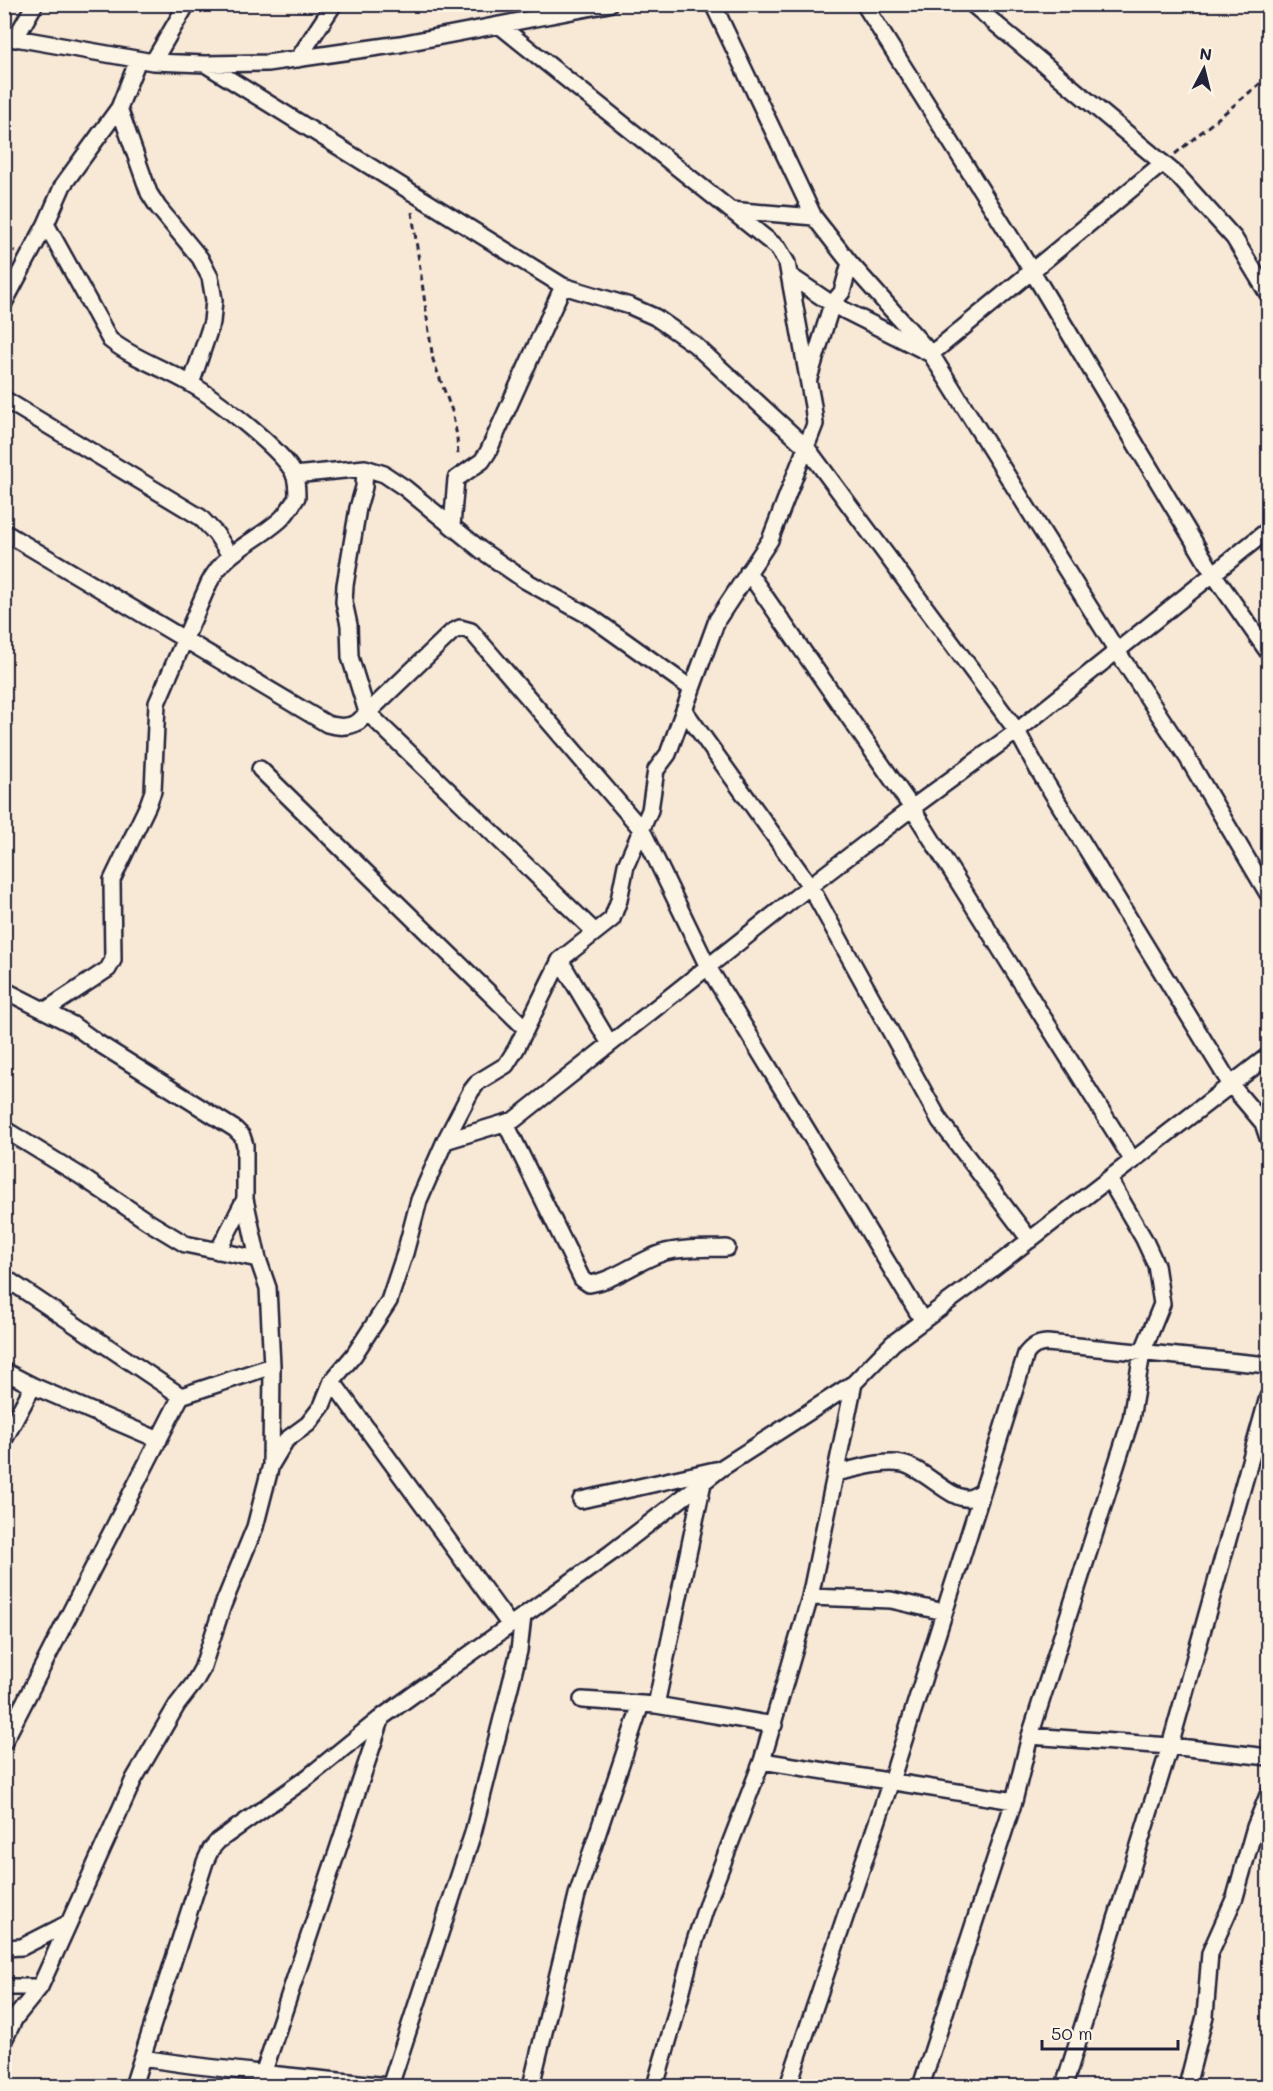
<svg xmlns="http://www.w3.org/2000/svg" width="1273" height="2091" viewBox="0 0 1273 2091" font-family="Mali,sans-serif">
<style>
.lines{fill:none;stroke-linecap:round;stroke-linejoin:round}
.street-casing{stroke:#22223b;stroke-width:20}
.path{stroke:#22223b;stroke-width:3;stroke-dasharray:6 4.5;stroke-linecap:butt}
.street{stroke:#fcf5e5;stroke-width:15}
</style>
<rect width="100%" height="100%" fill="#f8e8d6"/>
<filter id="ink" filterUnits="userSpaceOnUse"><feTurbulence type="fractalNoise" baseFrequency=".0167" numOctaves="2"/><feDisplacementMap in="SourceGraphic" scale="12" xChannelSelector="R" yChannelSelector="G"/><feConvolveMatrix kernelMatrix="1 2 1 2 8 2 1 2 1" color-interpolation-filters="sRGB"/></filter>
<g filter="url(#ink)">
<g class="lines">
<!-- street casing -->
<g class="street-casing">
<path id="street" d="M713,4l101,213 36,46 81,91 186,297 70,106 81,137
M864,4l168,267 182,304 54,77
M972,4l206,172 56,62 34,56
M4,36l149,26 52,2 62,-1 133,-19 209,-40
M15,39l20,-35
M298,59l36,-55
M153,62l34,-58
M205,64l358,222 67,20 25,11 39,27 113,104 210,283 20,37 194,317 32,38 5,15
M119,108l30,85 9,14 42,51 10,19 4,23 -2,22 -21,62
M730,210l84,7
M46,224l64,116c24,19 54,28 81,44 24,14 92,66 103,90 3,7 3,16 3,23 -5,8 -10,17 -17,23 -26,23 -54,30 -71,63l-52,120 -4,88 -5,14 -36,75 1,80 -5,9 -62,41
M789,275l43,29 99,50 232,-191
M4,303l42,-79 17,-39 56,-77 19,-48
M809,378l23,-74 10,-12 8,-29
M4,399l196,118 16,17 14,21
M365,468l-1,19 -6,21 -13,77 -1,17 5,23 1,32 17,55 227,219
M294,475l71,-7 19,6 21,14 76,62 45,31 65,36 101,72
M452,526l4,-47 26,-18 6,-9 75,-166
M4,532l323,192c12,3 20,4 31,-2l94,-90 8,-4 11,3 171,199 66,137 215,354
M748,572l164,236 221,353
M684,710l126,176 130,235 90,119
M260,769l266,260
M560,960l50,84
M4,990l69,35 25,18 137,86 7,7 3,9v54l13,60 10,29 4,78 -1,99
M506,1124l76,155 7,5c27,-4 48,-23 73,-31 18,-6 46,-4 65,-5
M4,1129l75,46 68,46 38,23 73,15
M445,1141l69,-21 296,-234 102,-78 105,-77 251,-201
M218,1251l27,-52
M4,1277l177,119
M4,1371l29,15 126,54
M332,1381l178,244
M4,1440l29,-54
M836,1473c21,-4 46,-13 66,-9 22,4 49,37 67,34 4,-1 9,-4 13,-6
M581,1500l134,-30
M810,1597l81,3 53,12
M582,1700l74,5 118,20
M656,1705l47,-222
M1030,1736l140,10 98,11
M4,1742l177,-346 91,-30
M762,1761l252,40
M4,1948l18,-1 47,-24
M4,1987h36
M4,2040l11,-22 25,-31 94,-208 43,-74 17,-22 8,-14 21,-64 32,-78 16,-62 15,-25 22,-16 14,-18 10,-25 22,-26 35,-54 16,-48 14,-53 26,-59 26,-50 7,-9 28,-17 10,-16 44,-89 52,-41 7,-19 7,-35 24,-55 6,-40 12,-16 49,-134 53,-80 45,-116 -2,-18 -26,-143 -9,-15 -279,-223
M142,2058c81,13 163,19 245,28
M133,2086l72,-224 6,-13 7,-8 90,-64 74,-60 229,-164 109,-84 134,-86 39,-40 86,-64 289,-223
M259,2086l123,-369
M390,2086l83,-253 46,-182 4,-35
M531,2086l46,-191 64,-191
M655,2086l19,-65 19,-74 15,-46 54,-140 48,-164 44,-214
M788,2086l103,-305 135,-427c6,-8 11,-10 21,-11l221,22
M921,2086l93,-285 16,-65 101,-317 11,-66 20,-49 -6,-39 -12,-26 -35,-60
M1064,2086l106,-340 98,-349
M1187,2086l18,-70 5,-63 25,-56 20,-70 13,-32"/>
</g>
<!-- path -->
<path class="path" d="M1175,154l93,-77
M412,212l21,148 19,51 5,25 1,22
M4,246l11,5"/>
<!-- street -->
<use href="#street" class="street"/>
</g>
</g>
<!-- margin -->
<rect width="1273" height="2091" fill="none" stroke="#fcf5e5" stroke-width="24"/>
<rect x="12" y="12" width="1249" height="2067" fill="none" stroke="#22223b" stroke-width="2" filter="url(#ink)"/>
<!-- north arrow -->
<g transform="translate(1204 69) rotate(7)" stroke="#fcf5e5" stroke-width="4.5" paint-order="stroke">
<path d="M0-4.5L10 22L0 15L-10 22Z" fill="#22223b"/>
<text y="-9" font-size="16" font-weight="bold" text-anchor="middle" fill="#22223b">N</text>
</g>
<!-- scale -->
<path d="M1042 2040v9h136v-9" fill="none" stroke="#22223b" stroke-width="3"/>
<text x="1051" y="2040" font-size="18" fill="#22223b" stroke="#fcf5e5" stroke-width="4.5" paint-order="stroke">50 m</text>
</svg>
